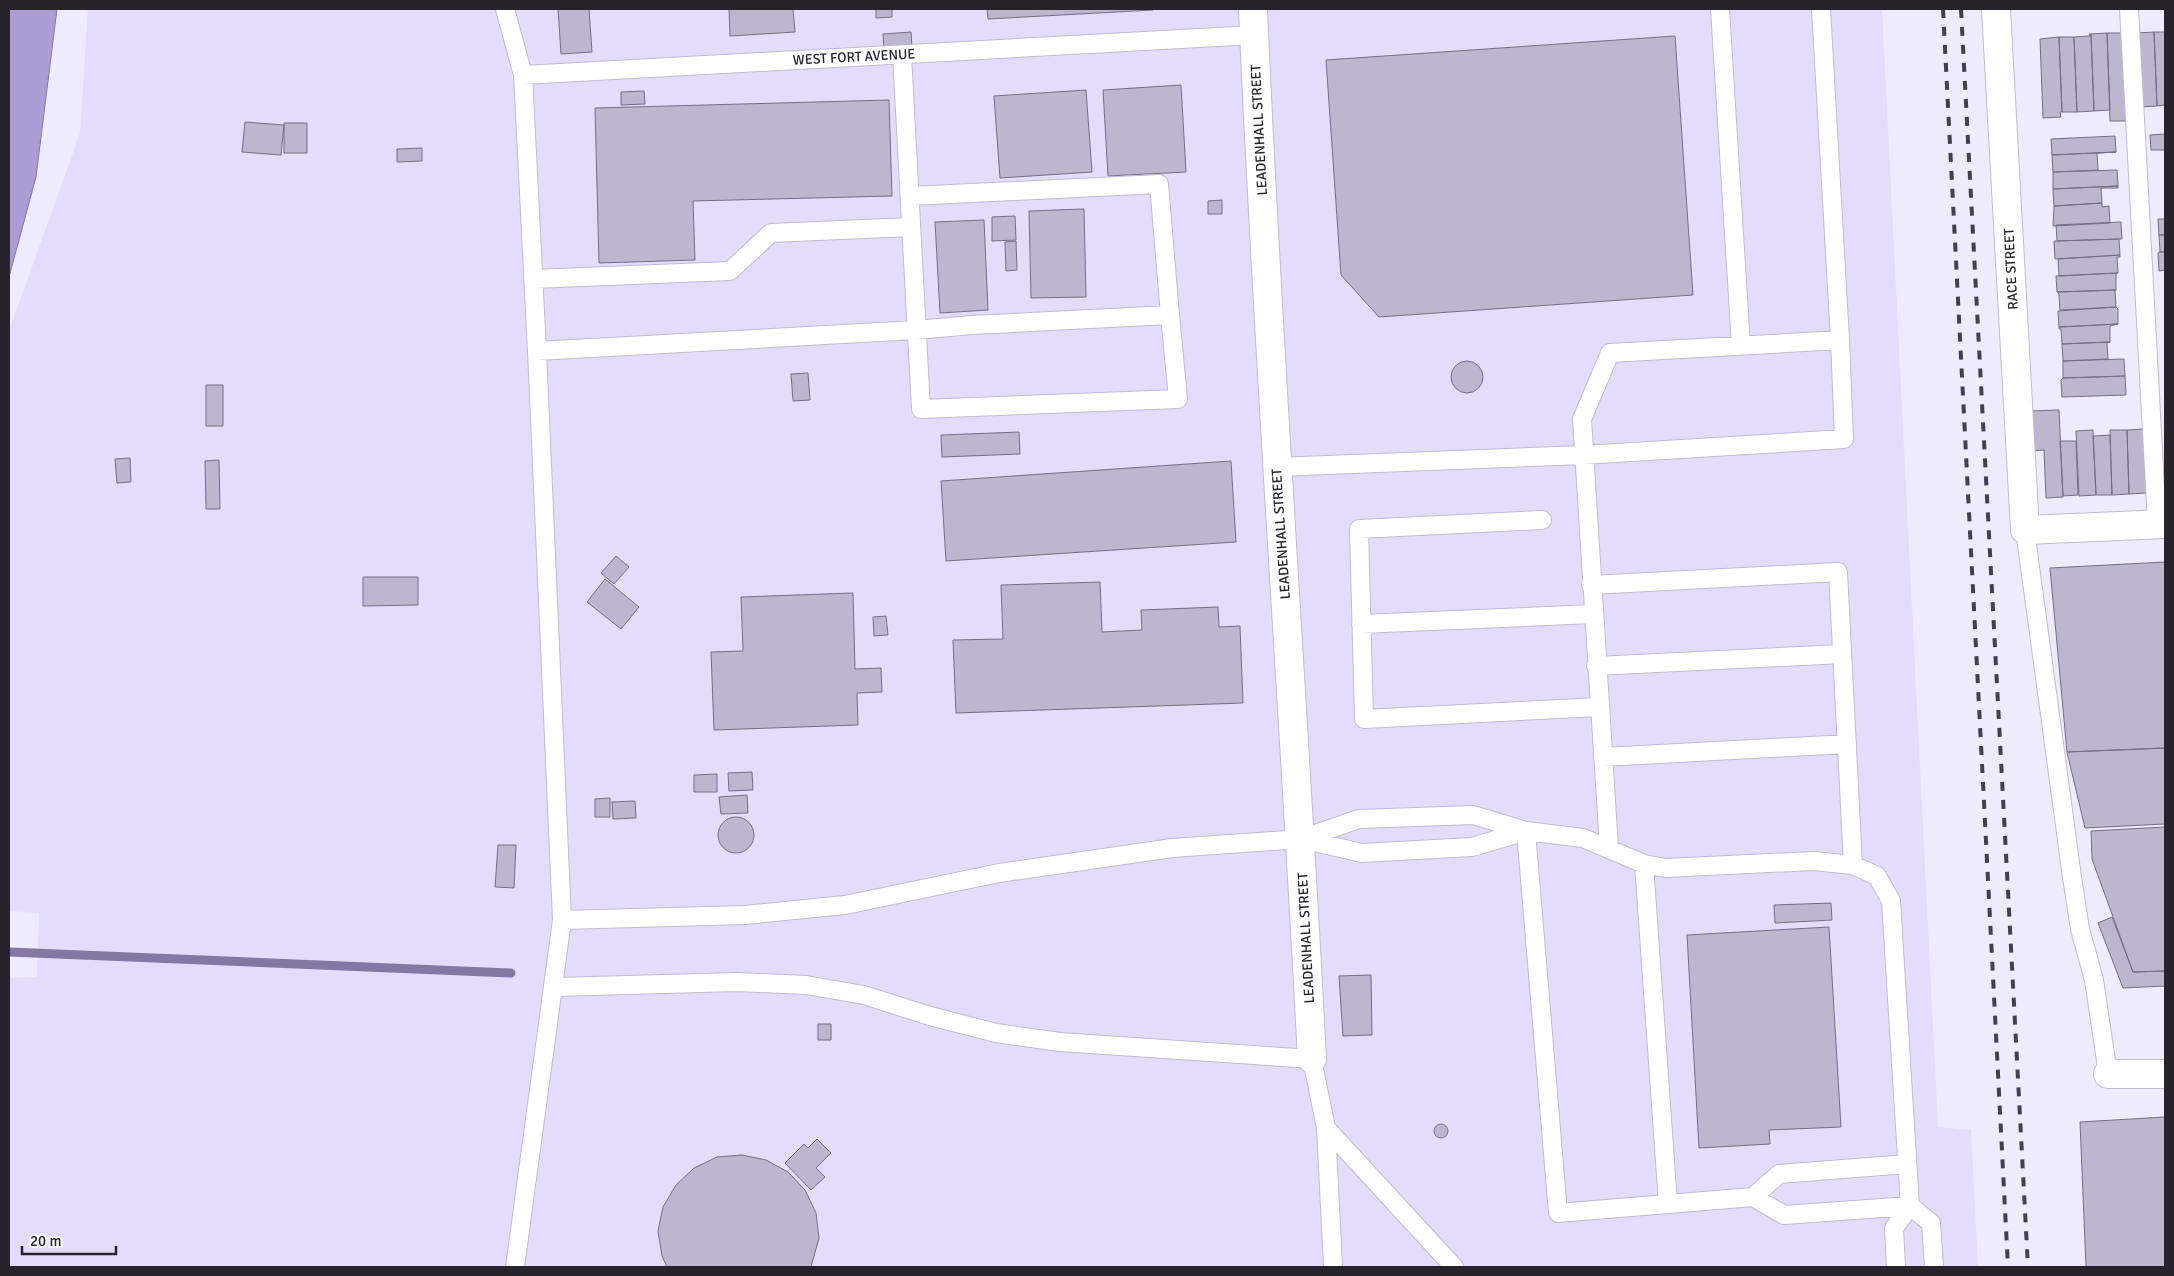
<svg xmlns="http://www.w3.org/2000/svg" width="2174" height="1276" viewBox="0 0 2174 1276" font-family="Signika,sans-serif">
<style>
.built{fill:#e4dcfd}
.water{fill:#ab9cd5;stroke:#8378a3}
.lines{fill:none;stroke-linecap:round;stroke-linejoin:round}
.stream{stroke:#8378a3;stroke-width:9}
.building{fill:#bcb6cf;stroke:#746e85}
.lane-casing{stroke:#c0bbd4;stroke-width:20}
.street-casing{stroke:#c0bbd4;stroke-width:30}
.lane{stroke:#fff;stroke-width:18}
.street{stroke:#fff;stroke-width:28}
.rail{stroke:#433f4b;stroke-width:4;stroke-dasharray:9 9;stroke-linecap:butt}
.labels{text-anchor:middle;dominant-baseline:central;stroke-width:4.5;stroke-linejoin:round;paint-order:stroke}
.street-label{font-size:14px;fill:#26232d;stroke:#fff}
</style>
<rect width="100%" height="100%" fill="#eeeaff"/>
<!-- built -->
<path class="built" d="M88,9h1794l56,1118 33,3 7,137h-1969v-289l28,-1 2,-64 -30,-2v-580l71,-198z"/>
<!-- water -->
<path class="water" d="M9,9h48l-21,168 -27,100z"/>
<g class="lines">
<!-- stream -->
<path class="stream" d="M9,952l502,21"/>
</g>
<!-- building -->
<path class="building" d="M558,9h31l3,43 -31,2z
M729,9h64l2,23 -65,4z
M876,9h16v8l-16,1z
M987,9h166v1l-165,9z
M911,32l1,16 -28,2 -1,-16z
M2154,32h11v73l-8,1z
M2154,32l3,74 -18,1 -3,-74z
M2107,33l3,77 -16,1 -3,-77z
M2107,33h17l3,88h-17z
M2089,34h2l3,77 -17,1 -3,-75 16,-1z
M1675,36l18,259 -314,22 -38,-42 -15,-215z
M2059,37l3,75h-2l1,5 -18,1 -3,-79z
M2059,37h15l3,75h-15z
M1181,85l5,87 -78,4 -5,-86z
M1086,90l6,82 -92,6 -6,-82z
M644,91l1,13 -24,1v-13z
M889,100l3,96 -199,5 2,59 -96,3 -4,-155z
M245,122l39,3 -3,30 -39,-3z
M284,123h23v30h-23z
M2165,134v16h-14l-1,-15z
M2115,136l1,16 -64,3 -1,-16z
M422,148v13l-25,1v-13z
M2116,152l-19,1 1,17 -45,2 -1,-17z
M2117,170l1,16 -65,3v-17z
M2118,186v2h-17l1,15 -48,3 -1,-17z
M1222,200v14h-14v-13z
M2102,203v4l7,-1 1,17 -57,3 1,-20z
M1084,209l2,88 -55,1 -2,-87z
M1015,216l1,24 -24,1v-24z
M2158,219h7v16h-6z
M984,220l4,90 -48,3 -5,-91z
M2121,222l1,17 -65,2 -1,-16z
M2159,235h6v17h-5z
M2119,239l1,16 -65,4 -1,-18z
M1016,241l1,29 -11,1 -1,-29z
M2160,252h5v18l-6,1 -1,-18z
M2120,255v2h-3l1,16 -59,3 -1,-17z
M2118,273l-2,1v16l-59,2 -1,-16z
M2116,290l-1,1 1,16 -56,3 -1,-16 -2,-2z
M2116,307l2,2v15l-59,3 -1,-16z
M2118,324l-8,2v16l-48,2 -1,-15h-2v-2z
M2110,342l-3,1 1,16 -45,2 -1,-17z
M2124,359l1,17 -62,2v-17z
M1451 377a16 16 0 1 1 32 0a16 16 0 1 1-32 0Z
M808,373l2,27 -17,1 -2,-27z
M2125,376l1,19 -64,2 -1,-17 2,-2z
M206,385h17v41h-17z
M2059,410l4,87 -17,1 -2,-48 -14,1 -1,-40z
M2143,429l3,64 -17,1 -2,-64z
M2093,430l3,65 -17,1 -3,-65z
M2110,430h17l2,64 -17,1z
M1019,432l1,22 -78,3 -1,-22z
M2110,435l2,60h-16l-3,-59z
M2060,441h16l2,54 -15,1z
M130,458l1,24 -14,1 -2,-24z
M219,460l1,49h-14l-1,-48z
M1231,461l5,81 -290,19 -5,-80z
M616,556l13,11 -15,17 -13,-11z
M2165,562v186l-98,4 -17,-184z
M363,577h55v28l-55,1z
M605,579l34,28 -18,22 -34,-27z
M1100,582l2,50 40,-2 -1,-20 77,-3 1,20 21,-1 3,77 -287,10 -3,-73 50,-1 -2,-54z
M853,593l2,76 26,-1 1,24 -25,1 1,32 -144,5 -3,-78 32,-1 -2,-54z
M886,616l2,19 -14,1 -1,-19z
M2165,748v76l-80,4 -18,-76z
M752,772l1,18 -24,1 -1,-18z
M717,774v18h-23v-17z
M747,795l1,18 -27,1 -2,-17z
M610,798v19h-15v-18z
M635,801l1,17 -23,1 -1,-17z
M718 835a18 18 0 1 1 36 0a18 18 0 1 1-36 0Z
M2165,827v144l-32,1 -41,-113 -1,-28z
M498,845h18l-2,43 -19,-1z
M1831,903l1,17 -57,3 -1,-18z
M2112,917l21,55 32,-1v15l-42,2 -25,-65z
M1829,927l12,200 -72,3 1,14 -71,4 -12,-213z
M1371,975l1,60 -29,1 -4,-60z
M818,1024h13v16h-13z
M2165,1117v150h-79l-6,-145z
M1434 1131a7 7 0 1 1 14 0a7 7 0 1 1-14 0Z
M817,1139l14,14 -15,15 9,9 -14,13 -26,-27 19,-19 4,4z
M742,1155l24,5 22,12 17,18 11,23 3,25 -8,29h-144l-5,-11 -4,-25 5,-24 13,-22 18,-17 23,-11z"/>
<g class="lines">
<!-- lane casing -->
<g class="lane-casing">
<path id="lane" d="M505,9l18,66 731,-40
M1720,9l21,337
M2129,9l28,515
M523,75l14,276 25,569 183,-5 100,-10 154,-32 173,-25 129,-9 58,-20 114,-4 53,16 57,7 61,26 21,4 149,-7 39,4 24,11 14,25 19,305 -16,22 2,39
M910,196l249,-12 11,131
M533,279l197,-8 41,-38 140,-6
M537,351l379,-21 56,-5 198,-10 8,84 -257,10 -19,-354
M1276,467l307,-12 261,-16 -4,-99 -19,-331
M1542,520l-183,9 5,190 235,-12
M2025,530l47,347 8,52 14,51 14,94
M1591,585l247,-13 15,293
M1361,624l232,-10
M1596,666l246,-12
M1603,757l244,-13
M1526,831l32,382 195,-16 31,18 126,-9 21,17 3,44
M1301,839l61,14 110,-6 54,-16
M1609,848l-27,-429 28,-66 230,-13
M1644,864l24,340
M555,987l182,-5 69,3 58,10 66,21 66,17 64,9 252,17 14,69 7,139
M1326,1128l128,139
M1753,1197l26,-23 128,-10
M515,1267l47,-347"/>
</g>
<!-- street casing -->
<g class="street-casing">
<path id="street" d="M1253,9c15,350 41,700 59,1050
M1996,9l29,521 140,-6
M2108,1074h57"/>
</g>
<!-- lane -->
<use href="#lane" class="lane"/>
<!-- street -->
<use href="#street" class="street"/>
<!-- rail -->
<path class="rail" d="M1943,9l65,1258
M1961,9l67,1258"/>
</g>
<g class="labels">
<!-- street labels -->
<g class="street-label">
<text transform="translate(854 57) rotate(-3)">WEST FORT AVENUE</text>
<text transform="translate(1259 130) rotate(-93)">LEADENHALL STREET</text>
<text transform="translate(2011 269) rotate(-93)">RACE STREET</text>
<text transform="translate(1281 534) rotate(-94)">LEADENHALL STREET</text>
<text transform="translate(1306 938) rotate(-93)">LEADENHALL STREET</text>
</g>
</g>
<!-- border -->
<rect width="2174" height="1276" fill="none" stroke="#26232d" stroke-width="20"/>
<!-- scale -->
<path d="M22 1246v8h94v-8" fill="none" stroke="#26232d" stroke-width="2.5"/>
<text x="30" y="1246" font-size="15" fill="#26232d" stroke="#ffffff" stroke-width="4" paint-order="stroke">20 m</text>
</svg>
